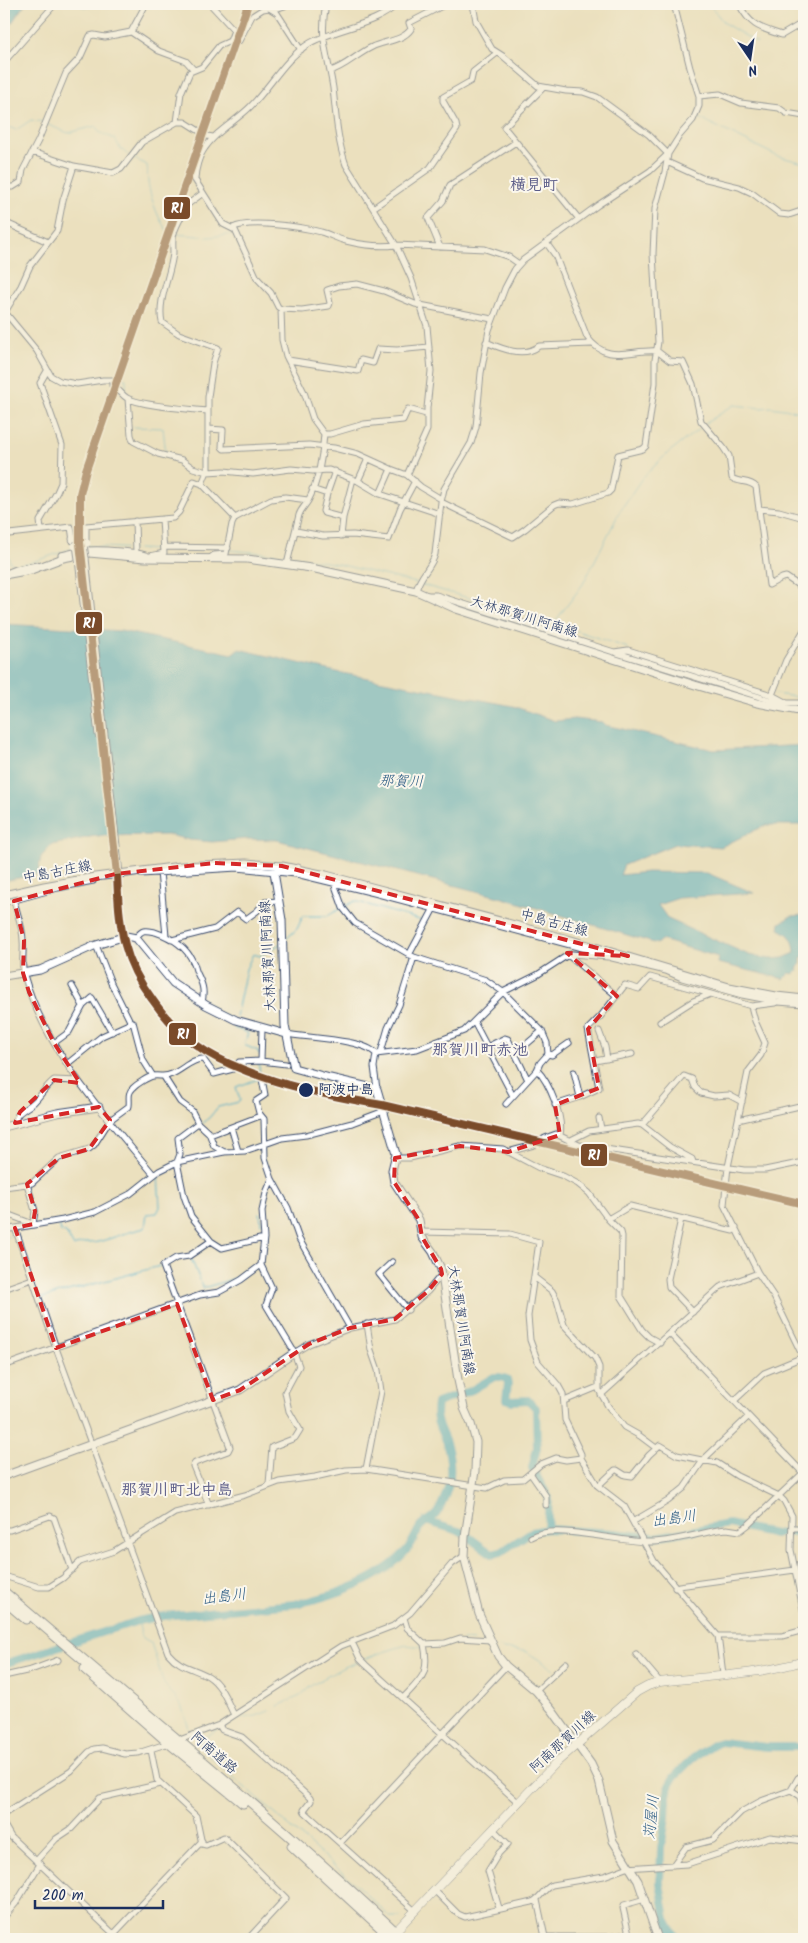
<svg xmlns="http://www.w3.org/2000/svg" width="808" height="1943" viewBox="0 0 808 1943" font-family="Kalam,'Klee One',sans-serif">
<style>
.water{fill:#47abc7;stroke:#316d92}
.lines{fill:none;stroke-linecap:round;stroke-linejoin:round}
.stream{stroke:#47abc7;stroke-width:1}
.river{stroke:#47abc7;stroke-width:8}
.street-casing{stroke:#3a4a6c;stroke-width:7}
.secondary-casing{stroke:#3a4a6c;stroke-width:9}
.primary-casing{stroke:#3a4a6c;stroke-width:9}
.highway-casing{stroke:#3a4a6c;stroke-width:11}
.street{stroke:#fff;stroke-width:5}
.secondary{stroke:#fff;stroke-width:7}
.primary{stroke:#fff;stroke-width:8}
.highway{stroke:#fff;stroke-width:9}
.secondary-bridge-casing{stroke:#3a4a6c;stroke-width:9;stroke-linecap:butt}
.secondary-bridge{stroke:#fff;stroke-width:7}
.rail-1-casing{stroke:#fbf7ec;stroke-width:11}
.rail-1{stroke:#7a4b2a;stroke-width:8}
.marked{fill:none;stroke:#d62828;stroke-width:4;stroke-dasharray:10 6;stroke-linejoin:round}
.stop-dot{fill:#1b2f5e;stroke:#fbf7ec;stroke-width:2}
.labels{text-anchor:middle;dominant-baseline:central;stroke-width:4;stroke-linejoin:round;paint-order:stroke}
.street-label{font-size:14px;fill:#1b2f5e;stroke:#fbf7ec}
.stop-label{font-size:14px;font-weight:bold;fill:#1b2f5e;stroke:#fbf7ec;text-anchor:start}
.water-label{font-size:15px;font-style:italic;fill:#2a5a83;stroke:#fbf7ec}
.quarter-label{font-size:16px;font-weight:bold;fill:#5b5c88;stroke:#fbf7ec}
.line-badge{stroke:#fbf7ec;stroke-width:2}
.badge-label{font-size:14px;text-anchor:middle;font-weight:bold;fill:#fff}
</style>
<rect width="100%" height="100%" fill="#fbf7ec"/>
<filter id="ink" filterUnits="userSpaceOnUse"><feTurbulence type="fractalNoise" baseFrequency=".02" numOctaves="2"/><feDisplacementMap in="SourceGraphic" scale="10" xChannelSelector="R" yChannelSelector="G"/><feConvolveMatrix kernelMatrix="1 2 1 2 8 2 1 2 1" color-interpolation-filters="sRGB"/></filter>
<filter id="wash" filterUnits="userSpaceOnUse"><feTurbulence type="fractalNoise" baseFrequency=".0096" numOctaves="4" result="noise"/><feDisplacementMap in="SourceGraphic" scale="20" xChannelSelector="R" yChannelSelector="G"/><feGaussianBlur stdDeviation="1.12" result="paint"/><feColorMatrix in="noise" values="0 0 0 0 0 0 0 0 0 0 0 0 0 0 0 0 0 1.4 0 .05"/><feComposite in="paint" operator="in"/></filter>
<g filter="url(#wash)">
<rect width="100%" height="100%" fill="#ebe0be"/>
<!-- water -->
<path class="water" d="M4,4h21l-21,30z
M4,624l117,7 112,23 6,-5 98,23 176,34 42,15 19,-2 29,3 2,3 109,25 90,-5v80h-38l-45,22 -46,-3 -51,21 -4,10 27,-3 60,1 47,20 -75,5 -21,7 10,14 81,36 21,4 13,-1 12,-5c-1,-13 -4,-18 -16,-24l1,-6 11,-7 13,-1v42h-3v7l-4,4 1,3 -5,3 -3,-1 -6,6 -67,-16 1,-6 -57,-17 -4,4 -154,-46 -226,-58 -30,-1 -35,3 -23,-2 -20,-5 -74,1 -43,9 -11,12 -3,17 -34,7z"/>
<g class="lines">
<!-- stream -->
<path class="stream" d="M77,4l7,3 14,-3
M709,4l15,19 33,20
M699,118l78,38 27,7
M46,124l22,9 28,-7 3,6 16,7 5,9 8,7
M4,125l12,5 15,-10 12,2
M131,157l16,8c1,5 0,10 1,16 1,13 12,46 23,53
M328,232l20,7 25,4
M175,234l35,3 23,-3
M498,251l9,3
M107,377l19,2v17
M93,379l8,-1
M706,423l28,-18 27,3 10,-1 32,5 1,14
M133,427l30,1 3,26
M4,541l6,21 5,3 17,-3 42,-14
M88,546l46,3
M138,549l23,1
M165,550h9
M228,550l58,5
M290,556l48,8 78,19
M419,584l110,31 99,33
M554,623l29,-39 37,-73 22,-33 27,-26 34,-26
M775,694l29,4
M344,907l11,-6 68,20
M286,939l11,-10 6,-13h24l13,-7
M236,1017l10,-48 7,-15 7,2 20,-12
M235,1022l-1,6 14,5 -4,12 14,6 1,3
M259,1063l1,18
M202,1123l7,-5 9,-11 21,-5 1,-2 -4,-13 22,-8
M262,1148v7
M264,1161l4,13
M260,1213l1,11
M58,1223h1l2,9 5,1 8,14c8,-6 15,-3 24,-5 16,-4 31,-11 47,-14l2,-14 10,-1 3,-6 -2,-32 11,-4 5,-5
M4,1239l8,-4
M189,1258h2l12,30 40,-12
M42,1298l118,-32
M138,1621l4,16 9,6 13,41 17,21 9,26
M462,1640l11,1
M481,1642l7,1
M498,1647l5,2 22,2 29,18
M365,1659l15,-6 26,-8 17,2
M278,1706l22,-10 12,-11 30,-17 17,-7
M222,1726l16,-7 18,-3 13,-5
M195,1738l2,3 5,2 5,-7 11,-7
M202,1743l5,4 2,9 153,134 28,27h10"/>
<!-- river -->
<path class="river" d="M425,1521l37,11 30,22 9,-2 30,-20 16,-3 67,4 41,4 74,-13 46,10 29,-3
M4,1664l134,-43 25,-5 132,-12c37,-7 90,-25 114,-57 4,-6 7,-13 11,-20 5,-6 13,-8 17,-14 6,-9 12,-26 13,-36 1,-12 0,-23 -4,-34 -6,-16 -12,-21 -9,-40l35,-13 22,-13h6l7,2 1,5 -2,15 5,2 17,-1 8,8 1,40 -5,20 17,30 -2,31
M677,1939l-11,-20 -6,-36 1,-35 5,-30 1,-22 2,-10 5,-9 19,-19 21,-14 7,-2 46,5h37"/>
</g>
</g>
<g filter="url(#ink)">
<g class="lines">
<!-- street casing -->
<g class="street-casing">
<path id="street" d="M326,4c-7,34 2,52 7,84 3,27 4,52 13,77l50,80 89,4 24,8 10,7
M739,4c11,22 21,24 43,31l22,-13
M273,10l17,-6
M131,32l28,19 27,10 8,9
M230,41h9l13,-25 11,-7 6,-1 8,5 24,37
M4,62l51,-58
M330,71c15,-4 27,-17 42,-24 12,-6 31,-6 39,-18l-2,-6 37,-19
M543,88l-39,39 75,92
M699,96l21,-2 21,9 38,5 7,5 18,3
M177,122l4,-29 9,-21 12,-5 17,-21 11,-5 4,-11 -24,-26
M32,152l42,14 39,7 8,-4 21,-27 35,-20h8l22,14 6,1
M667,162l35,16 37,9 13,6 28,21 9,1 15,-5
M4,187h9l8,-5 2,-12 15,-29 28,-68 14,-15 10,-22 4,-1 11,2 26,-5 15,-28
M373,208l57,-40 27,-39 -1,-5 -13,-23v-4l28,-16 2,-9 24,-19
M4,222l44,20
M233,228c15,-9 70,-1 88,4 8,2 16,7 25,9 16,4 34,6 50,4l15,33 16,48 4,45 -4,37v22l-20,45
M547,244l8,11 32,82c20,28 44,12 70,14l13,10 13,1 10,22 8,37 22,26 6,9 3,22c7,5 18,2 24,9l13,98 13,-7 4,-1 18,12
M440,247l-12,-29 15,-17 7,-16 66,-43
M281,309l21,1 27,-4 1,-3 -3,-13 12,-4 18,-2 27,7 31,13 77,15
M4,311l33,40 14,25 9,5 17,3 26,-4h9v6c7,2 9,9 15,12 14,8 63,11 80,13
M5,312l16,-26 9,-20 27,-35 6,-31 11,-34
M486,342c16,7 38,16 53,4l53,-2
M288,360l70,11 3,-11 12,3 5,-14 19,1 32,-3
M128,399l3,36 2,6 25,13 24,6 11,8 14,4 17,-1 29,3 38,-5 22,2 16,-1 29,11 22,13 60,20
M209,429l14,1 -1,17 2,2 85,-4 25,3 24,6 33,15 16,6 14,12 20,12
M324,434h6l34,-10 39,-4 5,-11 18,5
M358,481l10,-22
M202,484l6,-15v-72l5,-34 5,-15 -39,-14 -17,-12c-5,-22 9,-47 11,-69 0,-7 -1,-14 1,-20 3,-10 9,-18 13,-28l16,-12
M312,489l15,5 8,-23
M327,494l-4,17 1,2 19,5 10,-39
M380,494l11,-25
M441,502l72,35 12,-8 29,-24 5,-2 14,1 35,-11 3,-3 7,-35 25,-6 3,-3 9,-63v-23l3,-18 -5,-88 2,-45 10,-37 3,-18 -19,-19 -52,-38 -14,-5 -17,-1 -28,-5 -35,-30 -11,-7 -16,-28 -3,-17
M759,509l20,2 25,7
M135,521l1,31
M41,530l-1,-9 17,-29 4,-9 1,-38 -22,-62 7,-12
M4,531l1,3h4l62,-7 2,14
M296,531l27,5 30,-1 36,4 11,-30 15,-28
M341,536l2,-18
M86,547v-21l87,-8 6,-6 15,-31 8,3 33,34
M164,547l64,1
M61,555c9,-2 18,-5 27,-5 11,-1 55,1 62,7
M150,556l14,-3 -2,-34
M210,558l4,-3 12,-1 6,-30 3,-6 36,-19 14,-2 23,3
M287,564l12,-49c2,-6 6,-9 9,-14 10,-18 15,-47 16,-67l-11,-15 -9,-27 -18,-36 -4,-16 -1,-31 -3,-2 -7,-14 -14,-15 -22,-48 -12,-6 -28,-44c0,-10 4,-24 10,-32 11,-17 31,-27 45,-41 21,-21 35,-49 60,-64 25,-14 69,-19 87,-39
M6,573l10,-4 21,-4
M416,591c4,-17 15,-22 19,-37l6,-52 3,-13 27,-46 5,-16 5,-54 8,-43 16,-42 10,-19 8,-9 75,-55 52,-34 18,-17 12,-19 13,-15 6,-14v-10l-9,-28 -16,-64
M426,595h10l178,57 14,-2 144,45 15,8
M617,653l153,47 11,3h23
M772,695l14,-35 18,-30
M160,872l6,64
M141,874l96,-6 59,6 78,19 230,61 8,4 54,13 16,7 60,17 36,7 26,2
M334,883l9,25 12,15 59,34 72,23 17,12 39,39 -27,23
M14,901c3,12 9,27 9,40 1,12 -2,23 1,34 22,77 80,139 130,200
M4,903l54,-15 35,-7
M136,938c6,-9 9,-8 19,-6 15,5 31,14 38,30 2,3 2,7 4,11 5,10 8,17 5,29
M172,940l43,-11 22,-17 9,7 11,-8 8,-9 14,-1
M96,945l15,38 19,38
M409,955l24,-45
M568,955l49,41
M83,1006l9,-8 20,34
M751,1006l4,15 10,22 -4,12 -13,17 -20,95 -4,38 34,68 16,24 30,62
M474,1022l39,74
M660,1022l33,-21 18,-7 40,12 24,-3
M599,1031l6,16 2,12
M286,1034c21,4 78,5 90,20
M54,1043l15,-11 14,-26 -11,-20
M487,1047l18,-9 3,1 20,41
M381,1052l7,-24 11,-23 15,-48
M548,1054l4,1 17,-12
M261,1061l25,3
M595,1061l37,-7
M67,1064l35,-28 31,-14 10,38 10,16
M537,1070c12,12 27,48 23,65
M164,1077l16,25 12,9 6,12 11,10 5,13 10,6
M262,1079l3,16 -9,6 3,12 5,6 1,39 7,21 16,29 11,31 51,89
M377,1089l-3,-22 2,-13 41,-5 47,-18 39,-39 34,-17 31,-20 4,-1 36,3
M580,1097l19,-9 -11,-59 13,-13 24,-31 14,4 11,-12 61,17
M506,1104l31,-34 3,-7 8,-9 -1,-11 -5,-12
M555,1105l25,-8 -6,-25
M599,1118l2,11
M738,1120l66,-15
M15,1123c0,-12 13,-14 20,-22 7,-7 11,-15 19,-21l24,1
M198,1123l-20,15 2,16 -3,8 7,34 7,20 20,25 11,7 42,-10
M642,1125l42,-49 8,3 3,8 6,6 13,3 15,-1 13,7
M231,1127l29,-11
M210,1135l21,-8 7,24
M569,1141l20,-10 49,-7 4,1 28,22 22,12 1,3
M508,1152l26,-7 11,-7 11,-4 23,11 165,25h21l39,-8
M395,1158h15l50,-12 43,3 36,19 24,8 15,8 11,9 19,26 22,-13 103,25 3,-4
M27,1184l5,-1 27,-25 30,-9 5,-4 16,-25 19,-14c1,-8 -2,-12 4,-18 4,-4 15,-11 20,-12 8,-1 11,2 19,-2 10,-4 21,-16 31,-15l11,15 19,-5 6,-7 22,-1 1,-32
M4,1187l23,-3 8,27 -2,13 -29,-11
M608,1219l13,13 1,4 -1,60 21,34 7,7 11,6
M681,1219l-13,60 1,8 24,25
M15,1228l41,120 112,305c11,14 25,15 40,23 13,8 19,25 26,39
M4,1230l59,-10 32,-8 35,-18 29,-23 18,-9 47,-10 21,-1 37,-13 24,-3 46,-12 32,-12
M421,1232l89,2 29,8 -11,74 2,24 8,22 20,23 5,9 2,26 16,34v4l17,28 26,20 30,55 64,75 5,38
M392,1262l-13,12 29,36
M534,1277l18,14 5,9 7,25 31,33 4,9v23l9,16 16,21 16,9 16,12
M4,1289l28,-10
M670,1334l133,139
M294,1353l15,-9 41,-16 45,-9 33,-28 14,-17
M4,1366l196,-71 19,-3 22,-12 20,-15
M601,1395l119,-108 38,-14
M564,1401l34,-14
M734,1401l30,-28 39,-16
M366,1469l15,-78 -3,-21 -7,-20 -4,-26
M530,1473l16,23v9
M269,1484l3,-37 23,-9 5,-8 -11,-19 -4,-19 14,-26 -6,-16 -27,-45 6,-17 -11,-23 3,-27 -2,-27 4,-18 6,-14
M598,1486l17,-16h2l8,5 7,1 17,-21 11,-10 17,10 40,8 20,13 42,20 5,5 8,15 -1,34 13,64
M209,1505l-16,-39 2,-3 33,-12 2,-4 -67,-181 13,-8 13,-2 22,-15
M634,1521l34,-20 16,-13 20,-29 44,-42
M792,1528h12
M4,1530h6l40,-14 4,2 18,52
M531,1537c24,-15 93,7 122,5 22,-1 44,-8 65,-12l9,-1 13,2 8,-6 56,-53
M4,1576l35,11h10l14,-9 17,-16 34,-11 61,-38 70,-18 34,-13 36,-5 31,-7 20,-1 121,19 17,-8 19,-1 18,-15 15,-6 10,2 15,-2
M675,1588l4,-2 116,-16
M718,1636h64l22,-6
M352,1642l8,17 6,6 153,138
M424,1644l21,-1 15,-5 30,2
M636,1654l24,28
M4,1676l27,-6 27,-10
M536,1691l30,-28
M403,1698c19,-20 27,-24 21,-54l-17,-16 -3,-10
M219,1725l3,5 20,7 68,61 1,3 -7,9 1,2 110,99
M177,1741l42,-16 122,-79 52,-20 17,-13 42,-49 12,-8
M151,1750l6,30 39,36 6,28 4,1 18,-8 62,61 -38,41
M791,1790l9,6 4,17
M4,1814l67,-43 18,-19 5,-3 8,-1 23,6 13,-1 31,-10
M4,1825l7,12 108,102
M493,1829l15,15 -9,9 -11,18 11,37
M340,1843l166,-177
M36,1861l20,-22 15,-10 29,-31 61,-14
M673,1865l13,-18 27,-7 28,-28 20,-11 30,-11 7,-12 6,-4
M435,1891l23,23 7,3 67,-15c9,-4 11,-13 20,-17l52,-9 22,-8 61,-4 83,-27 34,4
M537,1900l8,37h63l21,-3
M4,1917l12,-14 24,-39
M109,1939l93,-98
M630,1939l-7,-31 1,-3 21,-6"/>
</g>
<!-- secondary casing -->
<g class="secondary-casing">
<path id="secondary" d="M73,539h1
M85,558l34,316
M79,559l20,176
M4,575l27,-5 32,-12 26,-5 56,5 102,1 64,9 105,23 40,18 239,76 62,18 47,9
M298,868c-8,3 -17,0 -24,4l8,48 3,106 9,42 36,10 47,11 19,65 -4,16 2,12 25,38 3,17 11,15 8,17 17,111 6,28 7,16 5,18 -1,29 -10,66 -1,19 15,58 19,42 8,10 30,25 16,19 39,54 8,17 14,60 25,40 20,58
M4,895l40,-9 51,-9 86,-11 65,-3 36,3 44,9 242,64 161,48 47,9 28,3
M4,976l36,-6 56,-25 30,-9 10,2 37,45 33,22 30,15 50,14
M4,1127l53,-14 42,-6
M4,1476l236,-86 54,-37"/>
</g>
<!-- primary casing -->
<g class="primary-casing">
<path id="primary" d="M391,1936l166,-174 80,-70 11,-6 12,-4c48,-6 98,-7 144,-21"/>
</g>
<!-- highway casing -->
<g class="highway-casing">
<path id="highway" d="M4,1592c133,115 271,226 399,347
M4,1600l22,19
M85,1669l84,74 74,60
M292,1846l101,93"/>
</g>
<!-- street -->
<use href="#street" class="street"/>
<!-- secondary -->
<use href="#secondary" class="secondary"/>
<!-- primary -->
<use href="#primary" class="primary"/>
<!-- highway -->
<use href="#highway" class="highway"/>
<!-- secondary-bridge casing -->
<g class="secondary-bridge-casing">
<path id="secondary-bridge" d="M75,546l2,-1 2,14
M85,558l-2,-14 4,-1"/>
</g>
<!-- secondary-bridge -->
<use href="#secondary-bridge" class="secondary-bridge"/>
<!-- rail-1 casing -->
<g class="rail-1-casing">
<path id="rail-1" d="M248,4l-162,466 -6,24v49l37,331c1,24 2,48 8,71 5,20 15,38 27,54 33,48 70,65 123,82 36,11 71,18 107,24l422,99"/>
</g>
<!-- rail-1 -->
<use href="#rail-1" class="rail-1"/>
</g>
</g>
<!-- marked area -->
<path d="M0 0H808V1943H0ZM215,863l67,3 346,90 -61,-3 50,43 -29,33 11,59 -44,17 5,30 -52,17 -48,-6 -65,12 -1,24 25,38 3,17 19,32 1,5 -14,17 -33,28 -45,9 -41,16 -69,46 -27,10 -36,-96 -121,44 -41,-120 18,-4 2,-13 -8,-27 32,-26 30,-9 21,-29 -11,-13 -84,16 5,-11 34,-32 26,3 -26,-40 -25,-51 -6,-19 1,-33 -10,-39 101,-27z" fill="#ebe0be" fill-opacity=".55" fill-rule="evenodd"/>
<path class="marked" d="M215,863l67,3 346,90 -61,-3 50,43 -29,33 11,59 -44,17 5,30 -52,17 -48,-6 -65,12 -1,24 25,38 3,17 19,32 1,5 -14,17 -33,28 -45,9 -41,16 -69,46 -27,10 -36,-96 -121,44 -41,-120 18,-4 2,-13 -8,-27 32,-26 30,-9 21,-29 -11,-13 -84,16 5,-11 34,-32 26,3 -26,-40 -25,-51 -6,-19 1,-33 -10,-39 101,-27z"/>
<!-- markers -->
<circle class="stop-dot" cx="306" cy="1090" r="8"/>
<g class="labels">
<!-- street labels -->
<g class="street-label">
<text transform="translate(524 617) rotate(17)">大林那賀川阿南線</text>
<text transform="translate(57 872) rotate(-11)">中島古庄線</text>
<text transform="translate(554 923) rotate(15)">中島古庄線</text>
<text transform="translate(268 956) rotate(-93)">大林那賀川阿南線</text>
<text transform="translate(461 1320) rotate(81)">大林那賀川阿南線</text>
<text transform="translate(563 1742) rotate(-43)">阿南那賀川線</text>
<text transform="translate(214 1753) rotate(41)">阿南道路</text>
</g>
<!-- stop labels -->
<g class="stop-label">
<text x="318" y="1090">阿波中島</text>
</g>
<!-- water labels -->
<g class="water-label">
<text transform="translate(401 782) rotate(1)">那賀川</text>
<text transform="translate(674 1519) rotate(-8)">出島川</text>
<text transform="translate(224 1597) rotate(-7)">出島川</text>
<text transform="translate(652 1817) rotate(-84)">苅屋川</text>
</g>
<!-- quarter labels -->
<g class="quarter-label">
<text x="534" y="185">横見町</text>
<text x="480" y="1050">那賀川町赤池</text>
<text x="177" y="1490">那賀川町北中島</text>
</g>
</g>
<g class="line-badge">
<rect x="163" y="196" width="28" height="24" rx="5" fill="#7a4b2a"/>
<rect x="75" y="611" width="28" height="24" rx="5" fill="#7a4b2a"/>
<rect x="168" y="1022" width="29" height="24" rx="5" fill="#7a4b2a"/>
<rect x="580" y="1143" width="28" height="24" rx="5" fill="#7a4b2a"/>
</g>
<g class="badge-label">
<text x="177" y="213">R1</text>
<text x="89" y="628">R1</text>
<text x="183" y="1039">R1</text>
<text x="594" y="1160">R1</text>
</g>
<!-- margin -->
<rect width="808" height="1943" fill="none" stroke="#fbf7ec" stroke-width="20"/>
<!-- north arrow -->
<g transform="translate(750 58) rotate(167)" stroke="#fbf7ec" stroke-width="4" paint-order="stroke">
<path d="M0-4L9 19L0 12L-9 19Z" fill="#1b2f5e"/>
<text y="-8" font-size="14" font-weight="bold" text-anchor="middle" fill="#1b2f5e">N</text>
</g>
<!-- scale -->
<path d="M35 1900v8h128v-8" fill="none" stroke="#1b2f5e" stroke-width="2.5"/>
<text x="42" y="1900" font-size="15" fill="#1b2f5e" stroke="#fbf7ec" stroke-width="4" paint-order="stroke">200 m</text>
</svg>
